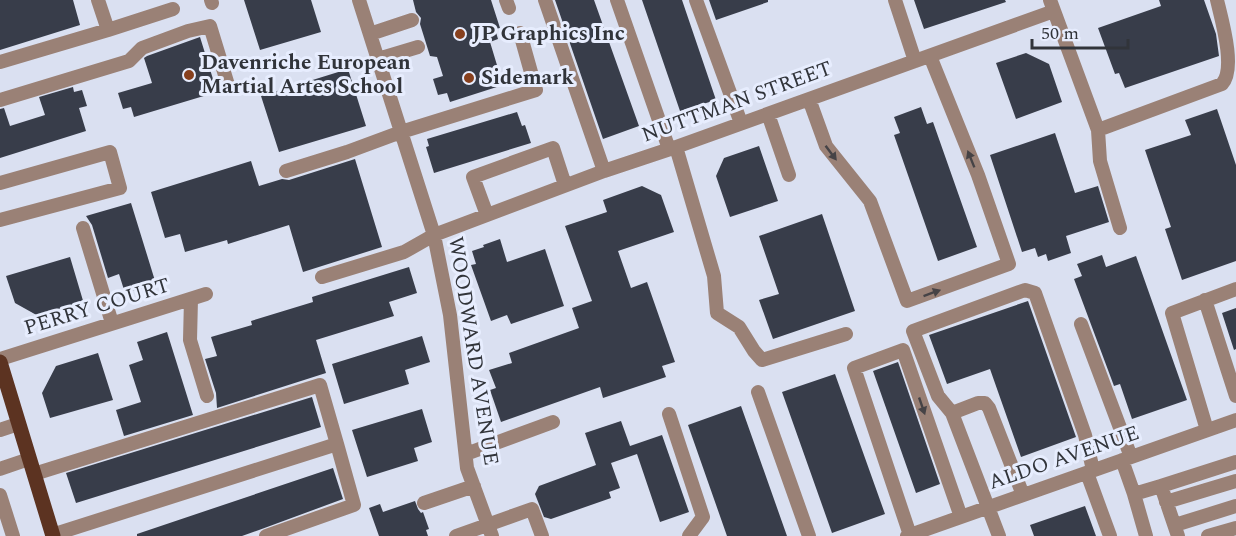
<svg xmlns="http://www.w3.org/2000/svg" width="1236" height="536" viewBox="0 0 1236 536" font-family="Spectral,serif">
<style>
.building{fill:#383d4a}
.lines{fill:none;stroke-linecap:round;stroke-linejoin:round}
.minor{stroke:#9a8176;stroke-width:14}
.major{stroke:#5c3321;stroke-width:15}
.oneway{fill:#464346}
.poi-dot{fill:#87401e;stroke:#e7edfe;stroke-width:2}
.labels{text-anchor:middle;dominant-baseline:central;stroke-width:6;stroke-linejoin:round;paint-order:stroke}
.poi-label{font-size:21px;font-weight:bold;fill:#31343a;stroke:#e7edfe;text-anchor:start}
.street-label{font-size:21px;fill:#31343a;stroke:#e7edfe}
</style>
<rect width="100%" height="100%" fill="#dae0f1"/>
<!-- building -->
<path class="building" d="M0,0h73l7,25 -80,25z
M244,0h67l10,32 -61,18z
M413,0h78l9,28 -5,1 3,10 -8,3 13,43 -53,17 -3,-9 -9,2 -5,-16 10,-3 -6,-19 -7,-1 -10,-32 1,-6 -5,-6z
M555,0h39l45,126 -36,13z
M642,0h40l34,100 -36,11z
M709,0h59v2l-52,18z
M914,0h91l1,2 -82,27z
M1159,0h45l12,34 3,22 -94,32 -6,-15 -4,1 -17,-46 63,-22z
M200,37l17,55 -83,25 -3,-10 -8,2 -5,-16 34,-10 -8,-25 3,-2z
M1026,53l23,11 13,38 -46,17 -20,-56z
M348,69l18,57 -87,26 -18,-56z
M73,87l1,5 8,-2 5,16 -8,2 7,23 -86,27v-49l4,-1 6,18 35,-11 -6,-18z
M921,107l6,17 6,-2 44,125 -39,14 -44,-126 6,-2 -6,-16z
M1217,109l19,56v96l-54,19 -17,-51 6,-2 -26,-77 46,-15 -6,-15z
M517,112l5,14 3,-1 6,18 -97,30 -8,-26 3,-1 -2,-7z
M1055,133l20,60 23,-7 11,36 -43,14 5,17 -23,8 -2,-7 -8,3 -3,-9 -13,4 -32,-97z
M759,146l19,55 -48,16 -14,-41 8,-18z
M355,159l27,88 -79,25 -14,-47 -61,19 -1,-4 -42,12 -5,-18 -15,4 -14,-46 100,-31 8,25 23,-7 7,1z
M642,186l19,9 13,37 -56,19 13,37 16,-6 28,80 -13,4 4,11 -63,21 -3,-11 -99,35 -11,-32 6,-2 -7,-18 23,-7 -3,-10 70,-25 -7,-20 20,-7 -27,-75 42,-14 -4,-12z
M131,203l25,81 -31,9 -6,-19 -11,4 -16,-53 -6,-9z
M822,214l33,97 -82,28 -14,-39 20,-6 -20,-58z
M500,239l7,23 38,-13 19,57 -53,18 -4,-9 -16,6 -20,-56 5,-1 -4,-13 12,-4 -1,-2z
M1102,255l4,12 30,-11 51,144 -55,19 -12,-35 -6,2 -40,-107 8,-3 -5,-12z
M70,257l14,47 -44,13 -25,-14 -9,-27z
M409,267l8,26 -28,9 5,14 -78,24 10,33 -109,35 -1,-15 -11,-34 12,-3 -6,-19 41,-12 -1,-4 62,-19 -1,-5z
M1028,301l48,136 -55,20 -31,-88 -43,15 -18,-49z
M1236,308v41l-2,1 -12,-37z
M167,332l26,83 -69,21 -8,-26 25,-8 -12,-37 14,-5 -6,-18z
M422,336l8,26 -25,8 4,14 -65,20 -12,-40z
M98,353l15,47 -63,18 -8,-25 14,-27z
M898,362l42,122 -24,9 -43,-122z
M835,374l50,140 -53,19 -50,-141z
M312,397l9,30 -245,76 -10,-30z
M741,406l46,130h-60l-39,-111z
M422,409l10,33 -18,6 4,13 -51,16 -15,-47z
M621,421l9,25 32,-11 27,77 -29,10 -23,-68 -26,9 9,25 -11,4 2,6 -60,21 -7,-2 -9,-23 4,-8 57,-21 -11,-32z
M333,468l10,31 -84,31 -17,6h-105v-2z
M415,501l3,8 3,4 2,-1 6,17 -3,1 2,6h-49l-10,-28 11,-4 3,8z
M1085,506l11,30h-62l-4,-11z"/>
<g class="lines">
<!-- minor -->
<path class="minor" d="M211,0l1,3
M359,0l75,235 16,80 17,153 25,68
M506,0l3,8
M545,0l59,171
M617,0l52,149
M696,0l45,123
M895,0l20,61
M1050,0l48,130 2,31 20,67
M108,30l65,-21
M370,34l42,-14
M378,59l40,-12
M0,62l108,-32 -10,-30
M809,99l17,47 44,55 37,100 102,-37 -31,-89 -48,-119
M0,100l129,-39 13,-13 46,-17 22,-5 18,59
M768,114l21,61
M1098,130l124,-46c14,-15 0,-63 -5,-84
M676,147l38,129 3,37 22,14 15,24 8,9 84,-26
M286,171l61,-19 54,-20 135,-42 -16,-57
M0,183l110,-31 10,36 -120,32
M487,215l-14,-38 80,-29 12,37
M83,228l29,95
M322,277l82,-25 30,-17 170,-64 72,-24 378,-136
M191,299l-1,41 17,56
M1205,300l31,96
M1081,324l50,133
M0,359l206,-65
M758,392l51,144
M952,413l-14,-17 -25,-65 112,-41 10,3 50,142 8,35
M669,414l34,103 -14,19
M0,430l18,-6
M1207,430l-35,-117 64,-24
M466,454l87,-32
M1122,460l12,34 27,-8 17,50
M0,469l29,-10
M1087,473l23,63
M34,474l286,-89 17,59
M1161,486l75,-24
M1134,494l12,42
M0,495l13,41
M1166,502l70,-21
M424,503l50,-17
M1175,525l61,-19
M52,535l285,-91 17,61 -88,31
M910,535l-56,-167 49,-18 58,167
M456,536l76,-27 10,27
M907,536l329,-116
M999,536l-47,-123 26,-10h7l4,5 34,87
M1208,536l28,-8"/>
<!-- major -->
<path class="major" d="M0,362l53,174"/>
</g>
<!-- one-way arrows -->
<defs><path id="oneway-solid" d="M-6-.8H1V-3.2L6.5 0L1 3.2V.8H-6Z" transform="scale(1.5)"/></defs>
<g class="oneway">
<use href="#oneway-solid" transform="translate(831 153) rotate(53)"/>
<use href="#oneway-solid" transform="translate(971 159) rotate(-112)"/>
<use href="#oneway-solid" transform="translate(932 293) rotate(-20)"/>
<use href="#oneway-solid" transform="translate(922 406) rotate(71)"/>
</g>
<!-- markers -->
<g class="poi-dot">
<circle cx="460" cy="34" r="6"/>
<circle cx="189" cy="75" r="6"/>
<circle cx="469" cy="78" r="6"/>
</g>
<g class="labels">
<!-- poi labels -->
<g class="poi-label">
<text x="472" y="34">JP Graphics Inc</text>
<text x="201" y="63">Davenriche European<tspan x="201" dy="24">Martial Artes School</tspan></text>
<text x="481" y="78">Sidemark</text>
</g>
<!-- street labels -->
<g class="street-label">
<text transform="translate(737 102) rotate(-20)">NUTTMAN STREET</text>
<text transform="translate(97 307) rotate(-17)">PERRY COURT</text>
<text transform="translate(473 351) rotate(81)">WOODWARD AVENUE</text>
<text transform="translate(1064 458) rotate(-19)">ALDO AVENUE</text>
</g>
</g>
<!-- scale -->
<path d="M1032 39v9h96v-9" fill="none" stroke="#31343a" stroke-width="3"/>
<text x="1041" y="39" font-size="18" fill="#31343a" stroke="#e7edfe" stroke-width="4.5" paint-order="stroke">50 m</text>
</svg>
